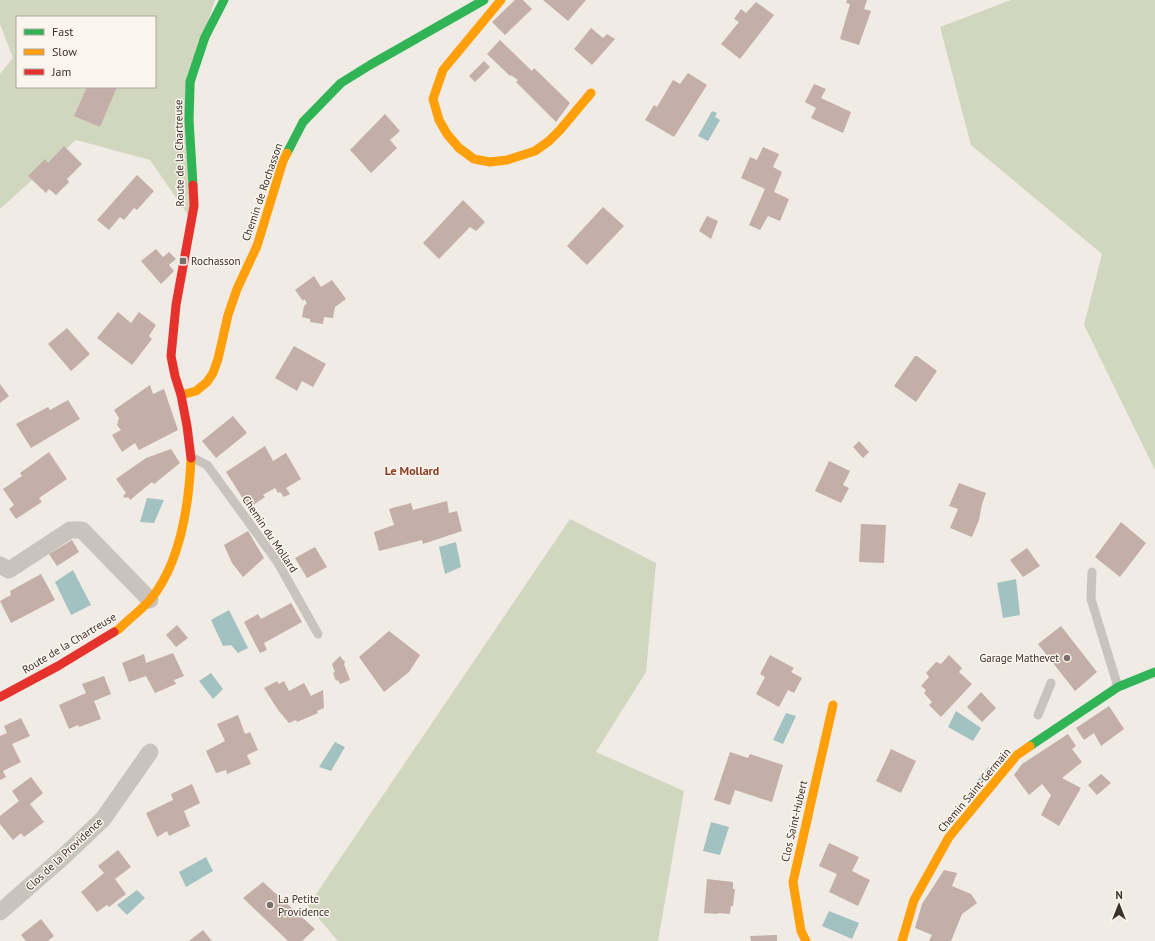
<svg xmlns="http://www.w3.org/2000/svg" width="1155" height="941" viewBox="0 0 1155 941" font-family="'PT Sans',sans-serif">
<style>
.green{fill:#d1d6bf;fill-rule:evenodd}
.water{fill:#a1c2c1}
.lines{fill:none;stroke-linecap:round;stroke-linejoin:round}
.stream{stroke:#a1c2c1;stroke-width:6}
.building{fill:#c3afa7}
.lane{stroke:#c9c3be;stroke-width:9}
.street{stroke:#c9c3be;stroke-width:17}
.fast{stroke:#30b455;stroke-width:9}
.slow{stroke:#ff9f0a;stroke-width:9}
.jam{stroke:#e5322d;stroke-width:9}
.poi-dot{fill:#7a716c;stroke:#fbf5ee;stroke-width:1.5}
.labels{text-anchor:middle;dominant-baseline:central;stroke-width:3;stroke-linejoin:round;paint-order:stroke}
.street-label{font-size:11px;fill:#3b302b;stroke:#fbf5ee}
.poi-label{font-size:11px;fill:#3b302b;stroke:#fbf5ee;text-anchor:start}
.neighbourhood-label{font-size:12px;font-weight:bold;fill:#8c3b22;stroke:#fbf5ee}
</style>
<rect width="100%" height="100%" fill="#f0ebe5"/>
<!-- green -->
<path class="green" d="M0,0h215l-19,56 -6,162 -40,-58 -74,-20 -76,69v-135l13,-16 -13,-34zM17,17h138v70h-138z
M1011,0h144v470l-71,-145 18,-71 -131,-109 -31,-118z
M570,519l86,44 -10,109 -50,80 88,39 -26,150h-320l-30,-35z"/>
<!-- water -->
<path class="water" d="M712,111l5,2 -2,4 5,3 -12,21 -10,-5z
M147,498l17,2 -10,23 -14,-1z
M456,542l5,25 -16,7 -6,-27z
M73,570l18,35 -20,10 -16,-33z
M1016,579l4,36 -17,3 -6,-35z
M229,610l19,38 -10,5 -7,-8 -8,1 -12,-26z
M211,673l12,16 -10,10 -14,-18z
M956,711l25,17 -8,13 -25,-14z
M786,713l10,3 -13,28 -10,-4z
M335,742l10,5 -14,24 -12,-4z
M711,822l18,5 -9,28 -17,-4z
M206,857l7,14 -27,16 -7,-15z
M137,890l8,8 -18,17 -10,-10z
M829,911l30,12 -7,16 -30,-13z"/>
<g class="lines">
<!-- stream -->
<path class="stream" d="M980,782l10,-12"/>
</g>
<!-- building -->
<path class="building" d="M515,0h8l9,9 -27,26 -13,-13z
M543,0h43l-18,21z
M847,0h20l-3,9 7,2 -12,34 -19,-6 10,-35 -4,-1z
M756,2l18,13 -34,44 -19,-15 18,-22 -5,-3 7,-10 5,4z
M591,28l12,10 4,-4 8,5 -23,26 -18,-16z
M500,40l32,31 2,-3 36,35 -14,19 -40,-40 2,-2 -7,-5 -1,1 -23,-22z
M484,61l6,6 -15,15 -6,-6z
M688,73l19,12 -33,52 -29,-17 9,-15 3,2 16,-27 7,4z
M814,84l12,5 -5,9 30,14 -8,21 -32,-15 5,-10 -11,-6z
M87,87h30l-17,40 -26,-11z
M385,114l15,17 -10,9 7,8 -26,25 -21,-23z
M64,146l18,18 -15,15 2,3 -13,13 -7,-6 -3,4 -18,-17 17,-17 3,4z
M763,147l16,7 -6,13 9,5 -8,20 15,7 -9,22 -12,-5 -8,14 -11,-5 16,-36 -24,-11 9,-21 7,3z
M137,175l17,16 -17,19 -3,-2 -10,12 -4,-3 -11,13 -12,-10z
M463,200l22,22 -9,9 -6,-4 -31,32 -16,-16z
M603,207l21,19 -37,39 -20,-19z
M707,216l11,5 -7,18 -12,-8z
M156,249l7,8 6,-5 7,7 -7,6 5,6 -13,13 -20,-23z
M314,276l7,11 11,-7 14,19 -11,8 -2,11 -9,-1 -1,7 -13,-2v-3l-8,-2 2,-11 3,-3 -3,-4 -1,2 -8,-11z
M118,312l13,11 8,-11 17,13 -7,11 3,3 -20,26 -35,-27z
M67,328l23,26 -19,17 -23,-27z
M294,346l32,18 -13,23 -11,-6 -5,10 -22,-13z
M915,356h2l20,15 -21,31 -22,-16z
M0,384l9,12 -9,7z
M150,385l3,9 11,-5 14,41 -39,20 -4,-7 -13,9 -10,-17 9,-5 -4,-5 2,-7 -5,-8z
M68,400l12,19 -49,29 -15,-24 32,-17 2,3z
M233,416l14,17 -31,25 -14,-17z
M859,441l10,11 -6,6 -10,-11z
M265,446l8,15 13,-8 15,26 -15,9 4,6 -6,3 -4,-5 -2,1 -3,-5 -12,7 2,2 -16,11 -23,-36z
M171,449l9,14 -26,21 -2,-2 -22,18 -2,-3 -3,1 -2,-2 3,-3 -10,-14 30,-21z
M49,452l18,27 -28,19 3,4 -26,17 -7,-10 5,-4 -11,-16 19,-13 -2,-3z
M829,461l21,10 -7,14 6,3 -8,15 -26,-12z
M959,483l27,10 -4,11 -3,16 -7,17 -22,-9 8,-19 -9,-3z
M447,501l2,12 8,-2 5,20 -39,13 -1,-4 -43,11 -5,-19 20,-7 -5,-16 22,-6 2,7z
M1121,522l25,21 -26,34 -25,-20z
M861,524l25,1 -2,38 -25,-1z
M248,531l16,27 -21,19 -11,-14 -8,-18z
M72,540l7,12 -22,14 -8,-12z
M315,547l12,20 -20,11 -12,-20z
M1027,548l13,18 -17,11 -13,-17z
M41,574l14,26 -44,23 -11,-22 11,-6 -1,-4z
M291,603l11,19 -38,21 3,7 -7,3 -16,-31 14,-8 3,5z
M177,625l11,13 -12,9 -10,-12z
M1061,626l36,46 -22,19 -37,-47z
M389,631l31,24 -11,17 -25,20 -25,-35z
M173,653l11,23 -10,4 2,4 -21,9 -9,-17 -17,6 -7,-19 22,-9 2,9z
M770,655l24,13 -3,4 11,6 -8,15 -6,-3 -9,17 -23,-13 9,-17 -5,-3z
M949,655l13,13 -3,4 13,12 -31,33 -12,-12 3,-3 -8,-9 2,-3 -5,-4 8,-9 -3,-4 10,-11 5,2z
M340,656l5,6 -1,2 6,16 -10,4 -2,-4 -2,1 -3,-8 2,-1 -3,-8z
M104,676l7,18 -17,7 7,18 -22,8 -1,-2 -9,4 -10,-24 27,-12 -4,-9z
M277,681l2,3 5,-3 5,10 15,-8 7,13 12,-6 1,18 -7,3 1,2 -21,9 -1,-2 -7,3 -11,-13 -14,-22z
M981,692l15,16 -14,14 -15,-15z
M1109,706l15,23 -23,17 -7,-13 -10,7 -8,-12z
M238,715l7,19 5,-2 8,18 -11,5 4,9 -24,10 -1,-4 -10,3 -10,-22 19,-10 -8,-17z
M21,718l9,18 -18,8 9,18 -18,9 3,6 -6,3v-44l7,-3 -3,-7z
M1068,734l8,12 -4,3 10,13 -20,16 19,10 -22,38 -18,-11 10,-20 -9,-11 -13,11 -15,-20 8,-11z
M891,749l25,12 -15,32 -25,-12z
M730,752l18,6 2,-4 33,11 -11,37 -37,-12 -5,15 -16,-5z
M1101,774l10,9 -14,12 -9,-10z
M31,777l12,16 -13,11 14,18 -20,15 -3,-4 -8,7 -13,-16v-8l19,-15 -7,-10z
M192,784l8,19 -16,8 6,15 -21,10 -2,-5 -10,6 -11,-24 27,-13 -2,-6z
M829,843l30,14 -7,14 18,9 -12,26 -29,-14 8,-18 -18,-8z
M118,850l13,17 -16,12 11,15 -17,13 -2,-2 -10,7 -16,-20 23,-19 -6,-7z
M944,870l13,3 -5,13 19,8 6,9 -15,11 -11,27h-22l3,-6 -17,-7 7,-24z
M707,879l26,3v7h2l-2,17h-2l-1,8 -12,-1v1l-14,-1z
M263,882l52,47 -13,12h-14l-45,-43z
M41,919l13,17 -6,5h-22l-5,-6z
M203,930l9,11h-23z
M777,935v6h-26l-1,-5z"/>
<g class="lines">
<!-- lane -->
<path class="lane" d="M191,457l16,8 38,52 33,46 40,71
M1092,572l-1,27 27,88
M1038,715l13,-32"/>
<!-- street -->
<path class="street" d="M0,565l9,5 61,-40h12l68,70
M0,912l63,-55 40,-38 47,-67"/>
<!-- fast -->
<path class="fast" d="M287,153l16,-31 38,-39 29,-18 114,-65
M193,185l-4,-65 1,-38 15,-45 19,-37
M1030,746l88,-59 37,-15"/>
<!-- slow -->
<path class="slow" d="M501,0l-58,70 -10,29 6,21 8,14 12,14 15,11 16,3 17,-2 28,-9 14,-10 11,-11 31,-37
M181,395l15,-4 11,-9 6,-9 5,-14 10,-44 9,-26 20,-43 26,-85 4,-8
M114,632l5,-3c10,-10 22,-19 31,-29 31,-37 39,-96 41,-142
M806,941l-5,-10 -8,-49 40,-177
M902,941l12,-41 35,-63 68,-82 13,-9"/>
<!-- jam -->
<path class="jam" d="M191,458l-4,-32 -6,-31 -6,-19 -4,-20 5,-51 18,-99 -1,-21
M0,697l58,-31 56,-34"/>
</g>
<!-- markers -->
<g class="poi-dot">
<rect x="179" y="257" width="8" height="8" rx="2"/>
<circle cx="1067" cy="658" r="4"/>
<circle cx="270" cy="905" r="4"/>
</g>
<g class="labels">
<!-- street labels -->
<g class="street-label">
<text transform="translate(179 153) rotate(-91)">Route de la Chartreuse</text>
<text transform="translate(262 192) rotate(-71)">Chemin de Rochasson</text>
<text transform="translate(270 534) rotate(56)">Chemin du Mollard</text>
<text transform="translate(69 643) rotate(-31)">Route de la Chartreuse</text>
<text transform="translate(974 790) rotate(-50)">Chemin Saint-Germain</text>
<text transform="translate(794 821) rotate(-77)">Clos Saint-Hubert</text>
<text transform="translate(64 854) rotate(-43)">Clos de la Providence</text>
</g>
<!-- poi labels -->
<g class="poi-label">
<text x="191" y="261">Rochasson</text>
<text x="1059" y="658" text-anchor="end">Garage Mathevet</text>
<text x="278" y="899">La Petite<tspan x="278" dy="13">Providence</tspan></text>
</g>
<!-- neighbourhood labels -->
<g class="neighbourhood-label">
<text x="412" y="470">Le Mollard</text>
</g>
</g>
<!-- legend -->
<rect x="16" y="16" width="140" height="72" fill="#fbf5ee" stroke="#aea6a0"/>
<rect x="24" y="29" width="20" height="6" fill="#30b455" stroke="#aea6a0"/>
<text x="52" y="36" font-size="12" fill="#3b302b">Fast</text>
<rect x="24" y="49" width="20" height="6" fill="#ff9f0a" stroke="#aea6a0"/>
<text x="52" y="56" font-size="12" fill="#3b302b">Slow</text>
<rect x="24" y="69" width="20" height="6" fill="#e5322d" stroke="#aea6a0"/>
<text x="52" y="76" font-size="12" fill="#3b302b">Jam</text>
<!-- north arrow -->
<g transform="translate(1119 905)" stroke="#fbf5ee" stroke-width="3" paint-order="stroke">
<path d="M0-3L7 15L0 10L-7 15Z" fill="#3b302b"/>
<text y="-6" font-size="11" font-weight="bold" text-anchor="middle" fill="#3b302b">N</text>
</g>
</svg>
